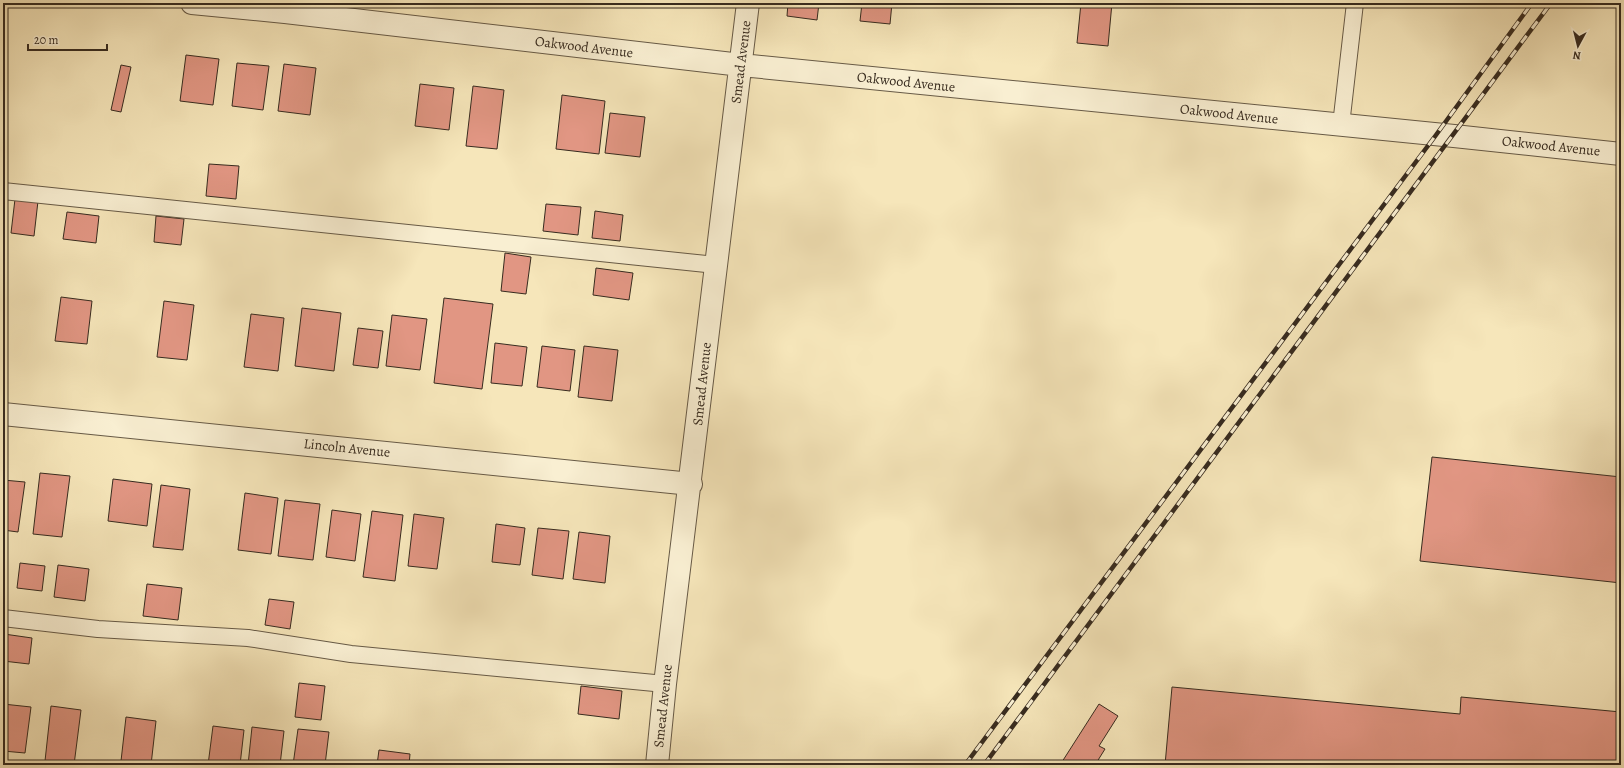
<svg xmlns="http://www.w3.org/2000/svg" width="1624" height="768" viewBox="0 0 1624 768" font-family="Alegreya,serif">
<style>
.building{fill:#e19683;stroke:#372b1f}
.lines{fill:none;stroke-linecap:round;stroke-linejoin:round}
.service-casing{stroke:#675a46;stroke-width:18}
.minor-casing{stroke:#675a46;stroke-width:24}
.service{stroke:#f9efd2;stroke-width:16}
.minor{stroke:#f9efd2;stroke-width:22}
.rail-casing{stroke:#372b1f;stroke-width:4.5}
.rail{stroke:#f9efd2;stroke-width:3;stroke-dasharray:9;stroke-linecap:butt}
.labels{text-anchor:middle;dominant-baseline:central;stroke-width:3;stroke-linejoin:round;paint-order:stroke}
.street-label{font-size:14px;fill:#372b1f;stroke:#f9efd2}
</style>
<rect width="100%" height="100%" fill="#f6e6ba"/>
<filter id="stains"><feTurbulence type="fractalNoise" baseFrequency=".005" numOctaves="4"/><feColorMatrix values="0 0 0 0 .2 0 0 0 0 .09 0 0 0 0 .02 0 0 0 .5 -.17"/></filter>
<radialGradient id="worn" r=".72"><stop offset=".6" stop-color="#630" stop-opacity="0"/><stop offset="1" stop-color="#630" stop-opacity=".3"/></radialGradient>
<!-- building -->
<path class="building" d="M788,3h31l-2,17 -30,-4z
M862,3h30l-2,21 -30,-3z
M1081,3h31l-4,43 -31,-3z
M186,55l33,4 -6,46 -33,-4z
M237,63l32,3 -6,44 -31,-4z
M284,64l32,4 -6,47 -32,-4z
M121,65l10,2 -10,45 -10,-2z
M420,84l34,4 -5,42 -34,-4z
M473,86l31,4 -7,59 -31,-3z
M562,95l43,6 -6,53 -43,-5z
M610,113l35,4 -5,40 -35,-4z
M209,164l30,2 -3,33 -30,-3z
M15,199l23,2 -4,35 -23,-3z
M546,204l35,3 -3,28 -35,-4z
M595,211l28,4 -3,26 -28,-3z
M67,212l32,4 -3,27 -33,-4z
M156,216l28,3 -3,26 -27,-3z
M505,253l26,4 -5,37 -25,-3z
M596,268l37,5 -4,27 -36,-5z
M61,297l31,4 -5,43 -32,-3z
M444,298l49,6 -11,85 -48,-6z
M164,301l30,4 -7,55 -30,-3z
M302,308l39,5 -7,58 -39,-5z
M251,314l33,4 -6,53 -34,-4z
M392,315l35,4 -7,51 -34,-4z
M358,328l25,3 -5,37 -25,-3z
M495,343l32,4 -5,39 -31,-3z
M542,346l33,4 -5,41 -33,-4z
M584,346l34,4 -6,51 -34,-4z
M1432,457l189,20v106l-201,-22z
M40,473l30,3 -8,61 -29,-3z
M113,479l39,5 -5,42 -39,-5z
M3,480l22,2 -7,50 -15,-2z
M161,485l29,4 -7,61 -30,-3z
M245,493l33,5 -7,56 -33,-4z
M285,500l35,4 -7,56 -35,-4z
M332,510l29,4 -6,47 -29,-4z
M372,511l31,4 -8,66 -32,-4z
M414,514l30,4 -7,51 -29,-3z
M496,524l29,4 -5,37 -28,-3z
M538,528l31,3 -6,48 -31,-4z
M579,532l31,4 -5,47 -32,-4z
M20,563l25,3 -3,25 -25,-3z
M58,565l31,4 -4,32 -31,-4z
M147,584l35,4 -4,32 -35,-4z
M269,599l25,3 -4,27 -25,-4z
M4,634l28,4 -3,26 -26,-3z
M299,683l26,3 -4,34 -26,-3z
M581,686l41,5 -3,28 -41,-5z
M1172,687l288,27 1,-17 160,15v53h-456z
M3,704l28,3 -6,46 -22,-2z
M1099,704l19,12 -19,30 6,3 -10,16h-35z
M51,706l30,4 -7,55 -29,-4z
M126,717l30,4 -5,44 -30,-4z
M213,726l31,4 -4,35h-32z
M252,727l32,4 -4,34h-32z
M298,729l31,3 -4,33h-32z
M379,750l31,4 -1,11h-32z"/>
<g class="lines">
<!-- service casing -->
<g class="service-casing">
<path id="service" d="M1341,125l14,-122
M3,191l713,74
M3,618l95,11 150,9 103,16 314,30"/>
</g>
<!-- minor casing -->
<g class="minor-casing">
<path id="minor" d="M192,3l93,9 456,53 713,71 167,18
M3,414l688,70
M657,765l8,-81 83,-681"/>
</g>
<!-- service -->
<use href="#service" class="service"/>
<!-- minor -->
<use href="#minor" class="minor"/>
<!-- rail casing -->
<g class="rail-casing">
<path id="rail" d="M965,765l471,-630 96,-132
M984,765l567,-762"/>
</g>
<!-- rail -->
<use href="#rail" class="rail"/>
</g>
<g class="labels">
<!-- street labels -->
<g class="street-label">
<text transform="translate(584 47) rotate(7)">Oakwood Avenue</text>
<text transform="translate(741 62) rotate(-83)">Smead Avenue</text>
<text transform="translate(906 82) rotate(6)">Oakwood Avenue</text>
<text transform="translate(1229 114) rotate(6)">Oakwood Avenue</text>
<text transform="translate(1551 146) rotate(6)">Oakwood Avenue</text>
<text transform="translate(702 384) rotate(-84)">Smead Avenue</text>
<text transform="translate(347 448) rotate(6)">Lincoln Avenue</text>
<text transform="translate(663 706) rotate(-84)">Smead Avenue</text>
</g>
</g>
<!-- margin -->
<rect width="1624" height="768" fill="none" stroke="#f6e6ba" stroke-width="16"/>
<rect x="4" y="4" width="1616" height="760" fill="none" stroke="#372b1f" stroke-width="2"/>
<rect x="8" y="8" width="1608" height="752" fill="none" stroke="#372b1f"/>
<!-- north arrow -->
<g transform="translate(1578 46) rotate(187)" stroke="#f9efd2" stroke-width="3" paint-order="stroke">
<path d="M0-3L7 15L0 10L-7 15Z" fill="#372b1f"/>
<text y="-6" font-size="11" font-weight="bold" text-anchor="middle" fill="#372b1f">N</text>
</g>
<!-- scale -->
<path d="M28 44v6h79v-6" fill="none" stroke="#372b1f" stroke-width="2"/>
<text x="34" y="44" font-size="12" fill="#372b1f" stroke="#f9efd2" stroke-width="3" paint-order="stroke">20 m</text>
<rect width="100%" height="100%" filter="url(#stains)"/>
<rect width="100%" height="100%" fill="url(#worn)"/>
</svg>
